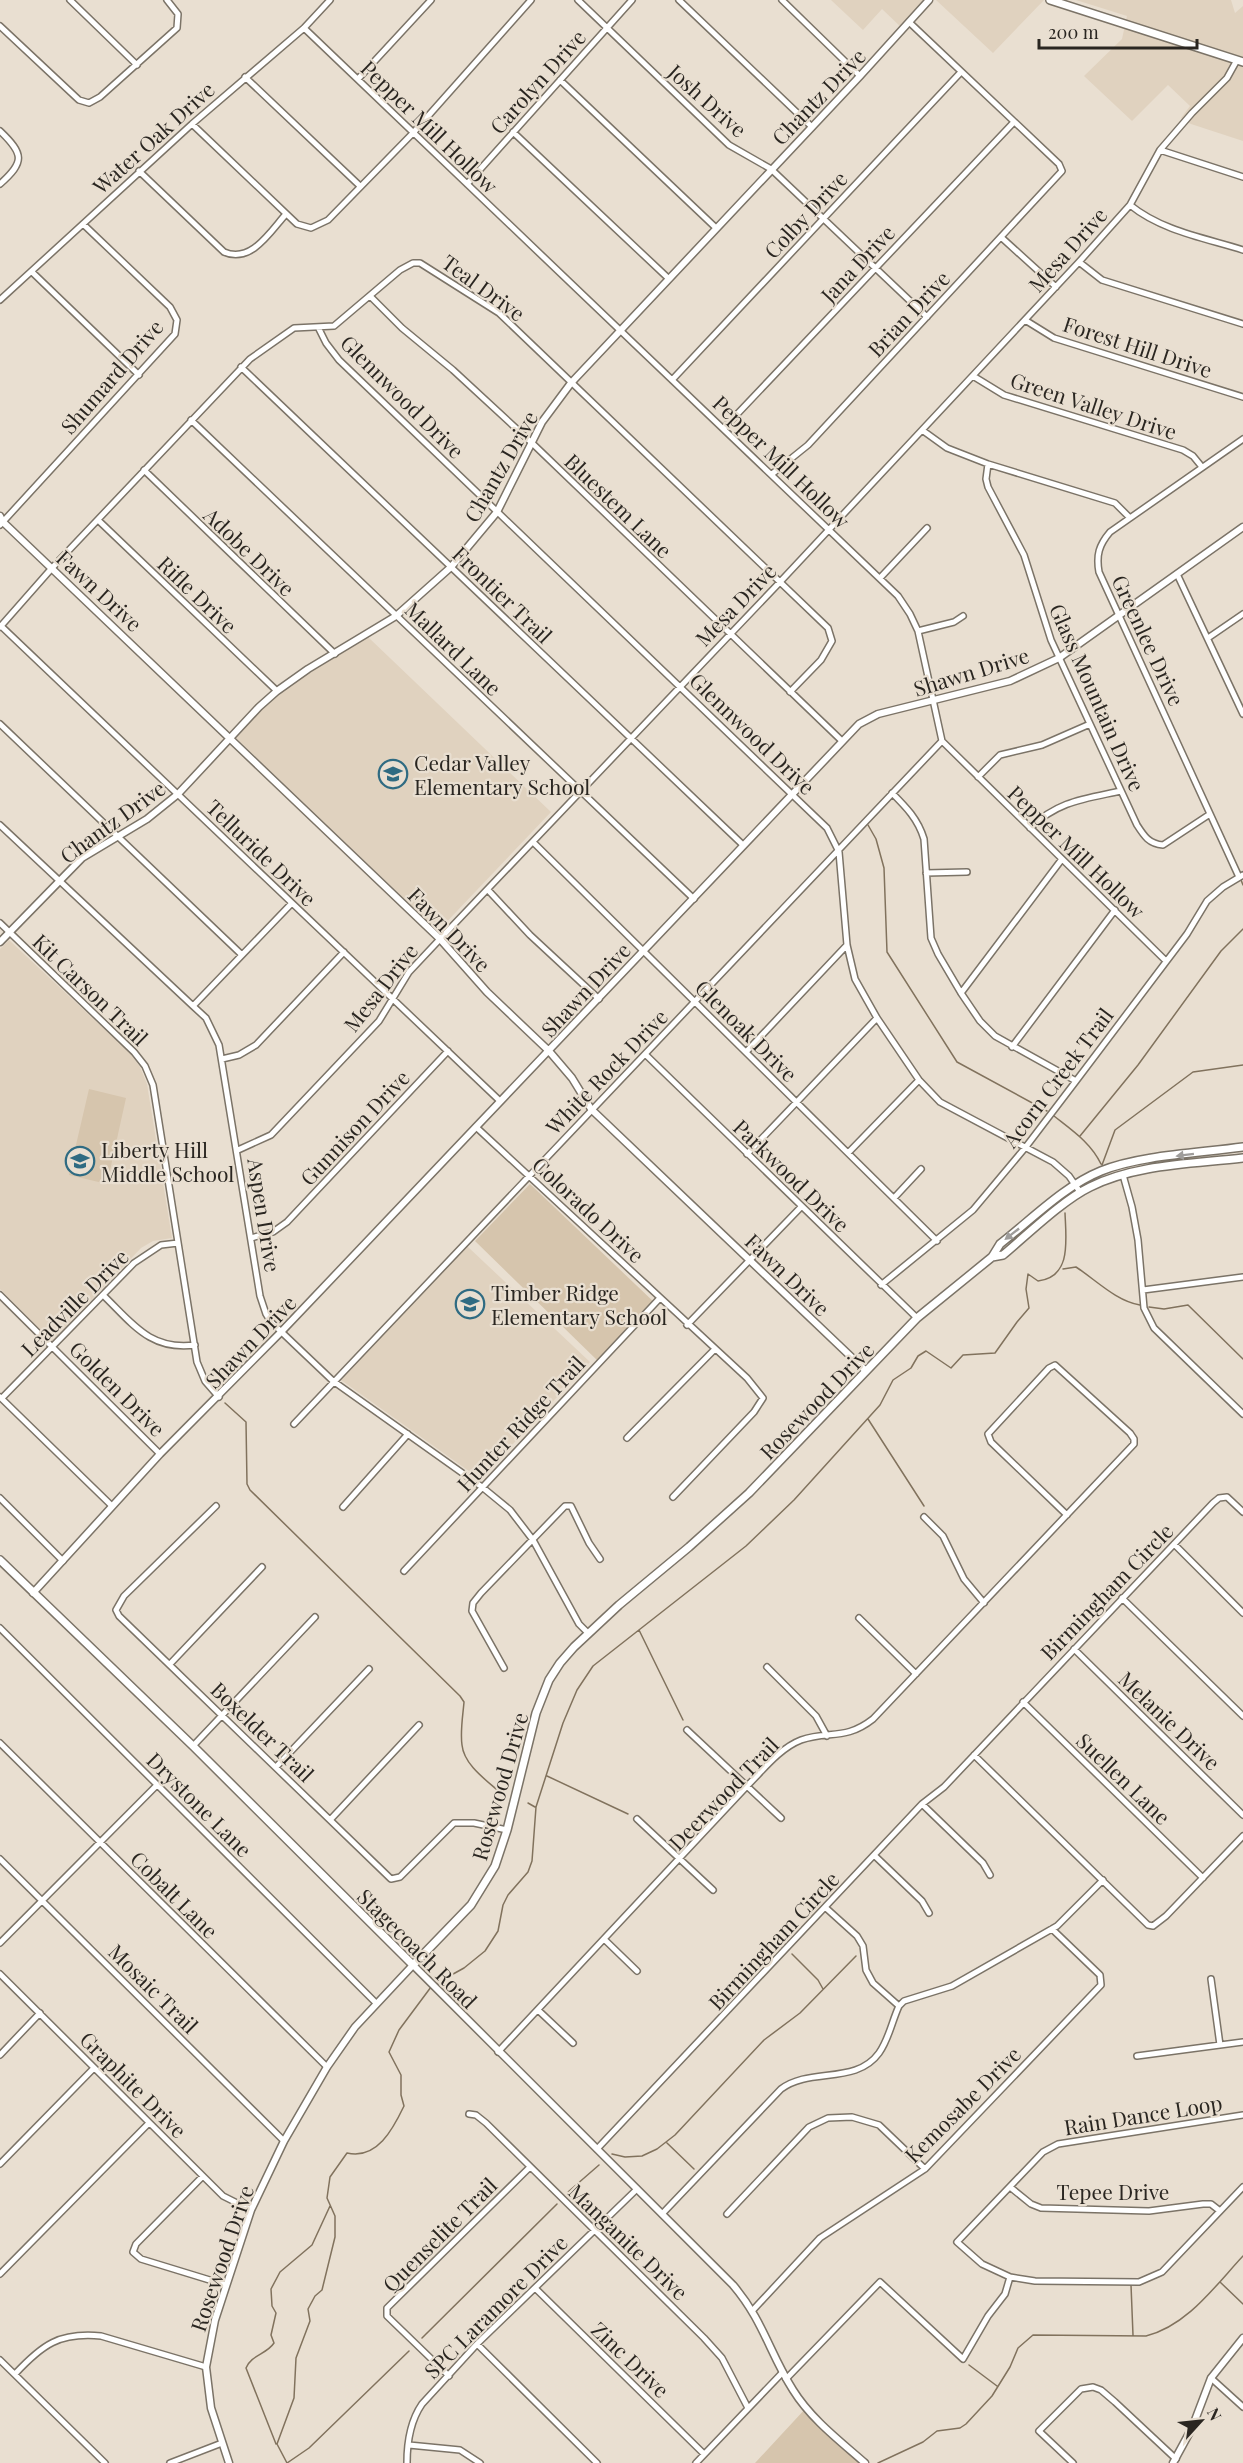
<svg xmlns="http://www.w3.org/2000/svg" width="1243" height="2463" viewBox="0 0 1243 2463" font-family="'Playfair Display',serif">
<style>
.built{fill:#e0d2bf}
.green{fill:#d6c5ad}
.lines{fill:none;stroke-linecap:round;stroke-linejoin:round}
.stream{stroke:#81725d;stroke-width:1.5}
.minor-casing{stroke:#7b7367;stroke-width:8}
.tertiary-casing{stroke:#7b7367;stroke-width:9}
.secondary-casing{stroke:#7b7367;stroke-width:10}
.minor{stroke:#fff;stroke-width:5}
.tertiary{stroke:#fff;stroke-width:6}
.secondary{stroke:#fff;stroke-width:7}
.oneway{fill:#9f9d9b}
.labels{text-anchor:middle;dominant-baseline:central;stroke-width:4.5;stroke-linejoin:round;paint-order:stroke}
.street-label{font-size:21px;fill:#2a2621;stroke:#e9dfd1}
.poi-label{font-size:21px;fill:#2a2621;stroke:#e9dfd1;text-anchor:start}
</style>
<rect width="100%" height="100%" fill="#e9dfd1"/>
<!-- built -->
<path class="built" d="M831,0h101l-28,30 -22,-21 -19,21z
M936,0h108l-51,53z
M1076,0h155l4,13 8,-7v135l-52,-17 -10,-6 9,-12 -22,-21 -36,36 -48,-45 38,-37 5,-23z
M368,637l183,175 -113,119 -203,-194 23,-25 29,-25 32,-22z
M9,940l121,113 10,14 7,17 25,154 -19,3 -12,7 -89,93 -52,-52v-340z
M467,1246l123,116 -110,117 -139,-99z"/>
<!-- green -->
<path class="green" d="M89,1089l37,9 -19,86 -38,-9z
M530,1184l126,120 -56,59 -125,-122z
M806,2408l60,55h-111z"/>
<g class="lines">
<!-- stream -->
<path class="stream" d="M868,825l8,14 8,29 3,84 70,110 90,49
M1241,880l2,5
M1054,1116c19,15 37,27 47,48
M1080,1136l58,-71 83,-114 22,-22
M1102,1165l13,-35 78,-58 50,-7
M1063,1269l13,-2c20,13 40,34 64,38
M1149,1307l15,2 24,-4 55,54
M225,1403l21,19 1,62 3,6 210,206 4,6c-1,13 -4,29 -2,43 2,21 27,37 41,50
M868,1419l56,87
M639,1630l44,90
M547,1776l81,38
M528,1803l7,4
M792,1954l26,26 5,9
M435,1984l29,-16 21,-17 13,-20 5,-26 5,-10 20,-23 4,-11 4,-54 27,-84 14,-33 16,-24 153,-120 48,-46 86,-95 13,-25 18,-12 7,-12 8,-5 25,17 12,-13 32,-2 22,-31 12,-14 -3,-19 2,-15 10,7c34,-4 28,-41 27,-68
M667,2143l27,26
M612,2154l13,3 17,-1 15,-7 18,-14 89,-95 36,-27 56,-57
M568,2192l31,-27
M1220,2282l23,22
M1131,2285l2,50
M422,2338l135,-134
M409,2351l-100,97 -22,15 -10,-19 17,-46 2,-40 14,-37 -2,-12 7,-13 7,-6 13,-53v-21l-8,-18 3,-21 17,-24c30,7 46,-24 57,-47l-3,-11v-20l-12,-23 10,-22 32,-43
M969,2365l28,21
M276,2444l-30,-76c5,-13 21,-14 28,-25l-3,-8 5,-22 -4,-7 -1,-17 9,-17 32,-27 18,-39
M878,2463l45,-21 14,-11 23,-3 6,-4 26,-28 18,-29 8,-19 15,-13 113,1c41,-10 69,-50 97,-80"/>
<!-- minor casing -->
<g class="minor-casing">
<path id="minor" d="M70,0l67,65
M578,0l151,145 42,24 156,148
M679,0l133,127
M782,0l78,76
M0,26l79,74 10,3 11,-6 77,-69 1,-14 -11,-14
M304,28l594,568 12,18 8,17 24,110 224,220
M245,77l115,109
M358,79l73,-79
M560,80l155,147
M192,124l105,100 14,4 17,-8 85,-87 118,-133
M0,131c24,23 25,31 0,53
M513,132l155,146
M1160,150l83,27
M139,171l85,81c27,12 46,-20 62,-38
M467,184l165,-184
M1130,205c32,26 75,33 113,45
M1002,238l54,49
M1079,262l23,18 141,44
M32,272l107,103
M370,296l32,32 51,42 79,73 310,298
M0,300l192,-176 112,-96 26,-28
M1025,320l29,18 189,59
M319,329l7,14 13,17 488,468 12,24 8,93 8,34 22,39 42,62 21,22 113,60 16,14 11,16
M241,367l502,478
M973,376l31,19 179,55 10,6 9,11
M672,380l289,-308
M191,420l503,479
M724,428l290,-306
M922,430l25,18 41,16 127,39 15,15
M988,464l-2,15 2,8 36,68 27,85 86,185c7,11 12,19 26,20l47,-31
M144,470l191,184
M772,474l36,-29 254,-274 -3,-7 -150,-142
M98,520l179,171
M0,525l175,-191 2,-14 -7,-13 -87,-83
M1177,574l66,140
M880,578l47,-50
M1,626l499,475
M0,627l52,-59 198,-209 44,-31 40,-2 66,-56 13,-7h7l79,50 329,315 4,13 -11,19 -31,32
M918,631l36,-9 9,-6
M1208,638l35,-24
M0,724l242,231
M978,777l22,-22 42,-10 48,-21
M892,793c14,14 26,26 32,46l7,99 7,16 23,39 19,28 15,15 81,45
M0,825l193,181 13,12 13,27 41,251 6,18 5,8 62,59 149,106 28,23 23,30 46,84 9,9
M1030,828c28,-27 54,-29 91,-37
M533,842l404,399
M926,873l41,-1
M1239,877l-140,-305c-3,-17 0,-27 11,-40l133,-93
M488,890l42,45 69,64
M0,923l134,129 11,14 8,19 44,277 8,19 14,16
M961,993l101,-134
M193,1006l99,-103
M1012,1047l103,-137
M746,1052l101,-107
M645,1054l272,264
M222,1059l17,-4 17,-10 88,-93
M476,1127l271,251 16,20 -9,14 -81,85
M238,1150l33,-15 108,-114 30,-49 31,-33 340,-357 299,-320 51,-57 30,-55 32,-37 35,-35 10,-18
M848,1153l71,-73
M747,1154l130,-136
M1123,1175l9,32 6,33 6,68 10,20 89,86
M894,1198l27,-29
M251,1238l22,-6 14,-10 161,-171
M881,1285l92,-75 52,-62 51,-67 111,-147 20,-33 16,-14 20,-12
M1143,1290l100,-13
M0,1295l160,159
M103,1295c29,28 47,56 92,50
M687,1325l114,-118
M0,1397l112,109
M2,1398l132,-135 27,-18 17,-2
M294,1424l648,-683
M627,1438l87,-88
M0,1498l63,63
M216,1506l-92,90 -8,14 3,6 272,263 9,-2 54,-54h20l33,7
M343,1507l65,-73
M924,1517l19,19 21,43 20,24
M1174,1544l69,69
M404,1571l256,-273
M1122,1598l121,118
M859,1618l57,56
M0,1628l376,375
M1074,1649l169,166
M170,1664l92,-97
M767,1667l49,49 11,20
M504,1668l-32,-57 1,-8 8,-10 84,-87h6l18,37 11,16
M1023,1702l180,176
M687,1730l94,88
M0,1743l327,324
M193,1746l122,-129
M974,1755l174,170 5,1 13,-10 77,-80
M276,1767l93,-98
M922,1804l61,59 7,12
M637,1819l76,71
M330,1820l89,-95
M875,1856l47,45 7,12
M0,1859l284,282
M826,1908l31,28 6,10 3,24 7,13 26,23
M605,1940l32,31
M0,1943l157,-158
M0,1974l223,222 28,14
M1211,1979l9,66
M538,2010l35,33
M498,2052l249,-266c16,-16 33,-38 54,-46 28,-10 44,1 72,-21l261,-275v-5l-4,-6 -75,-68 -6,3 -61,66 3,8 76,73
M0,2055l40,-42
M1137,2056l106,-14
M469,2114l7,1 10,8 218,215 18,20 26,50
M1243,2115l-185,29 -15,8 -86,90 25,22 28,13 25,4 104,1 23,-10 81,-85
M597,2149l325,-345 22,-17 269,-284 6,-5 8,-1 16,15
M0,2164l94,-96
M203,2176l-67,68 -3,8 8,7 85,26
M1010,2187l21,17 10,4 108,3 54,-7h8l9,7
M662,2214l119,-125c29,-22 75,-4 98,-36 10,-14 13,-32 20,-47l5,-5 48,-15 105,-60 46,-46
M727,2214l82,-87 19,-9 24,-1 27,8 46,44
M0,2274l149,-151
M535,2288l169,166
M753,2310l67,-72 105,-69 176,-184 -1,-10 -48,-46
M477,2344l120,119
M0,2360l105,103
M15,2374c27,-29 44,-42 86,-38l105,31
M449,2376l-62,-60v-8l143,-141
M1211,2378l32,29
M786,2379l94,-97 83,77 25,-43 17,-22 5,-17
M409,2445l51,5 20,13
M170,2463l52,-20
M407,2463c0,-20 4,-43 15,-59l55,-60 160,-155
M696,2463l87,-91
M1073,2463l-34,-32 42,-42 12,-2 8,3 14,12 61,57"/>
</g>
<!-- tertiary casing -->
<g class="tertiary-casing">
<path id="tertiary" d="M0,516l3,6 437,417 47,53 62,59 23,27 19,31 275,262
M0,942l82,-84 65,-39 31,-25 81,-87 18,-16 31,-22 88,-53 55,-49 46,-55 45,-90 29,-39 289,-307 69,-76
M33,1593l127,-139 121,-122 578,-608 19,-10 132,-33 49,-23 184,-131
M229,2463l-18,-55 -5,-41 9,-47 36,-110 33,-69 43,-74 28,-40 58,-62 320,320c30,35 37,69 60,105 18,29 47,51 72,73
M1173,2463l19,-35 19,-50 32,-40"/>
</g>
<!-- secondary casing -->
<g class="secondary-casing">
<path id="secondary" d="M1050,0l193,62
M992,1257l11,-2c24,-20 60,-55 87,-68 46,-23 103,-23 153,-29
M0,1560l193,186 220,219 58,-60 24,-39 12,-36 29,-117 13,-33 11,-17 14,-16 45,-42 70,-58 60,-54 168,-175 75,-61 8,-13c32,-25 64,-58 101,-73 39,-16 100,-18 142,-24"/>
</g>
<!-- minor -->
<use href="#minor" class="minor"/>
<!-- tertiary -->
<use href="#tertiary" class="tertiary"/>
<!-- secondary -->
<use href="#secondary" class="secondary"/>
</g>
<!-- one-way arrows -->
<defs><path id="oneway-solid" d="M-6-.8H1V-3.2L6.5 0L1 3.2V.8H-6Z" transform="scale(1.5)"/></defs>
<g class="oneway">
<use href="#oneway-solid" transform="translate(1185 1155) rotate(173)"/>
<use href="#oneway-solid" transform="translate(1012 1234) rotate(142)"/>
</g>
<!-- icons -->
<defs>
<g id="school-ring" transform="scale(1.5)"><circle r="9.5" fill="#e9dfd1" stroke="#2f6b82" stroke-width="1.5"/><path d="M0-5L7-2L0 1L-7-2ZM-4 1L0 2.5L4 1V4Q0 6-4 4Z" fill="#2f6b82"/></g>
</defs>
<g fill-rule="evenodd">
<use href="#school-ring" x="393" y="774"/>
<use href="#school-ring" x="80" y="1161"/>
<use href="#school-ring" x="470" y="1304"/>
</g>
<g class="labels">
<!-- street labels -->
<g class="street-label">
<text transform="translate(537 81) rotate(-48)">Carolyn Drive</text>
<text transform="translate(818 96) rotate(-46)">Chantz Drive</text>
<text transform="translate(708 100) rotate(42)">Josh Drive</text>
<text transform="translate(430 126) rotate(44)">Pepper Mill Hollow</text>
<text transform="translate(153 137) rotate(-42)">Water Oak Drive</text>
<text transform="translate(805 214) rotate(-47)">Colby Drive</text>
<text transform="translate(1067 249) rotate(-48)">Mesa Drive</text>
<text transform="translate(857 263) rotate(-47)">Jana Drive</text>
<text transform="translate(484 287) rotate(36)">Teal Drive</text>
<text transform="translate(908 313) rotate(-47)">Brian Drive</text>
<text transform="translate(1138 346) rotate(18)">Forest Hill Drive</text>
<text transform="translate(111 376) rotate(-49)">Shumard Drive</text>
<text transform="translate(403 396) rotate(45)">Glennwood Drive</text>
<text transform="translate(1094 405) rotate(18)">Green Valley Drive</text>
<text transform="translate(782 461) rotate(44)">Pepper Mill Hollow</text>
<text transform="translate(500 466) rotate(-60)">Chantz Drive</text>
<text transform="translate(619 505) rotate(44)">Bluestem Lane</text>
<text transform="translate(250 551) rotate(44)">Adobe Drive</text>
<text transform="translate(100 590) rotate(43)">Fawn Drive</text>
<text transform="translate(198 594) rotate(44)">Rifle Drive</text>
<text transform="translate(503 594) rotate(44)">Frontier Trail</text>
<text transform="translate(735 604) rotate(-46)">Mesa Drive</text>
<text transform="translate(1149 640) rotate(65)">Greenlee Drive</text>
<text transform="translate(454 648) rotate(44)">Mallard Lane</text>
<text transform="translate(971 671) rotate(-17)">Shawn Drive</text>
<text transform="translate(1098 697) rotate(66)">Glass Mountain Drive</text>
<text transform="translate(753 733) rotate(44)">Glennwood Drive</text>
<text transform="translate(112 821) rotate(-36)">Chantz Drive</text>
<text transform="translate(1077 851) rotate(44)">Pepper Mill Hollow</text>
<text transform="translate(262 852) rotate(44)">Telluride Drive</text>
<text transform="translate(450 929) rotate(46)">Fawn Drive</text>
<text transform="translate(380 987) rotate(-52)">Mesa Drive</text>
<text transform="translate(91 989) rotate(44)">Kit Carson Trail</text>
<text transform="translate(585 989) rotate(-47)">Shawn Drive</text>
<text transform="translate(747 1030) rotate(45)">Glenoak Drive</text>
<text transform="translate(606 1071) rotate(-46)">White Rock Drive</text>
<text transform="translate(1057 1077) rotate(-53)">Acorn Creek Trail</text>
<text transform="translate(354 1127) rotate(-47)">Gunnison Drive</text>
<text transform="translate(792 1175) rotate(44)">Parkwood Drive</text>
<text transform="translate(589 1209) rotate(43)">Colorado Drive</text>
<text transform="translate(265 1215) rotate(81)">Aspen Drive</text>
<text transform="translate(788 1274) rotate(44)">Fawn Drive</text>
<text transform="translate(74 1302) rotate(-45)">Leadville Drive</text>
<text transform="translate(250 1341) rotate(-46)">Shawn Drive</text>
<text transform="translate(118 1388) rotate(45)">Golden Drive</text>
<text transform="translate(816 1400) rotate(-46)">Rosewood Drive</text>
<text transform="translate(520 1423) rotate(-47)">Hunter Ridge Trail</text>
<text transform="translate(1106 1591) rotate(-46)">Birmingham Circle</text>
<text transform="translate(1170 1720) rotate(44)">Melanie Drive</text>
<text transform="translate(263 1731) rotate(44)">Boxelder Trail</text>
<text transform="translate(1124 1778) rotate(44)">Suellen Lane</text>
<text transform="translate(499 1786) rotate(-74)">Rosewood Drive</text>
<text transform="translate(723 1793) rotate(-46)">Deerwood Trail</text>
<text transform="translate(200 1804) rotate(45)">Drystone Lane</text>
<text transform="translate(175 1894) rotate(45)">Cobalt Lane</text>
<text transform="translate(773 1940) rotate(-47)">Birmingham Circle</text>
<text transform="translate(418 1948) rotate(45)">Stagecoach Road</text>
<text transform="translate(154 1988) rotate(45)">Mosaic Trail</text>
<text transform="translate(134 2084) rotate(45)">Graphite Drive</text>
<text transform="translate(962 2104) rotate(-45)">Kemosabe Drive</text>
<text transform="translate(1143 2114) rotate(-9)">Rain Dance Loop</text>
<text x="1113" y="2191">Tepee Drive</text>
<text transform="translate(439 2234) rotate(-45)">Quenselite Trail</text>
<text transform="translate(629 2241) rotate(44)">Manganite Drive</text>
<text transform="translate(221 2258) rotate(-71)">Rosewood Drive</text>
<text transform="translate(495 2306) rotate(-45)">SPC Laramore Drive</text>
<text transform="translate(631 2359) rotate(44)">Zinc Drive</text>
</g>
<!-- poi labels -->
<g class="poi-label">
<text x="414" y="762">Cedar Valley<tspan x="414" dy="24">Elementary School</tspan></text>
<text x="101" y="1149">Liberty Hill<tspan x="101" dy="24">Middle School</tspan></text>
<text x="491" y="1292">Timber Ridge<tspan x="491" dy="24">Elementary School</tspan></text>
</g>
</g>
<!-- north arrow -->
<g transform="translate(1201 2421) rotate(63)" stroke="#e9dfd1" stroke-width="4.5" paint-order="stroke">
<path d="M0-4.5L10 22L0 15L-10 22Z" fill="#2a2621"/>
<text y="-9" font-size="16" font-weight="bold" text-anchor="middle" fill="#2a2621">N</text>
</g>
<!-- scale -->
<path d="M1039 39v9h158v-9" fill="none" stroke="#2a2621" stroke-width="3"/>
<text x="1048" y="39" font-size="18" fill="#2a2621" stroke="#e9dfd1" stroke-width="4.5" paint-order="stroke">200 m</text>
</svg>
